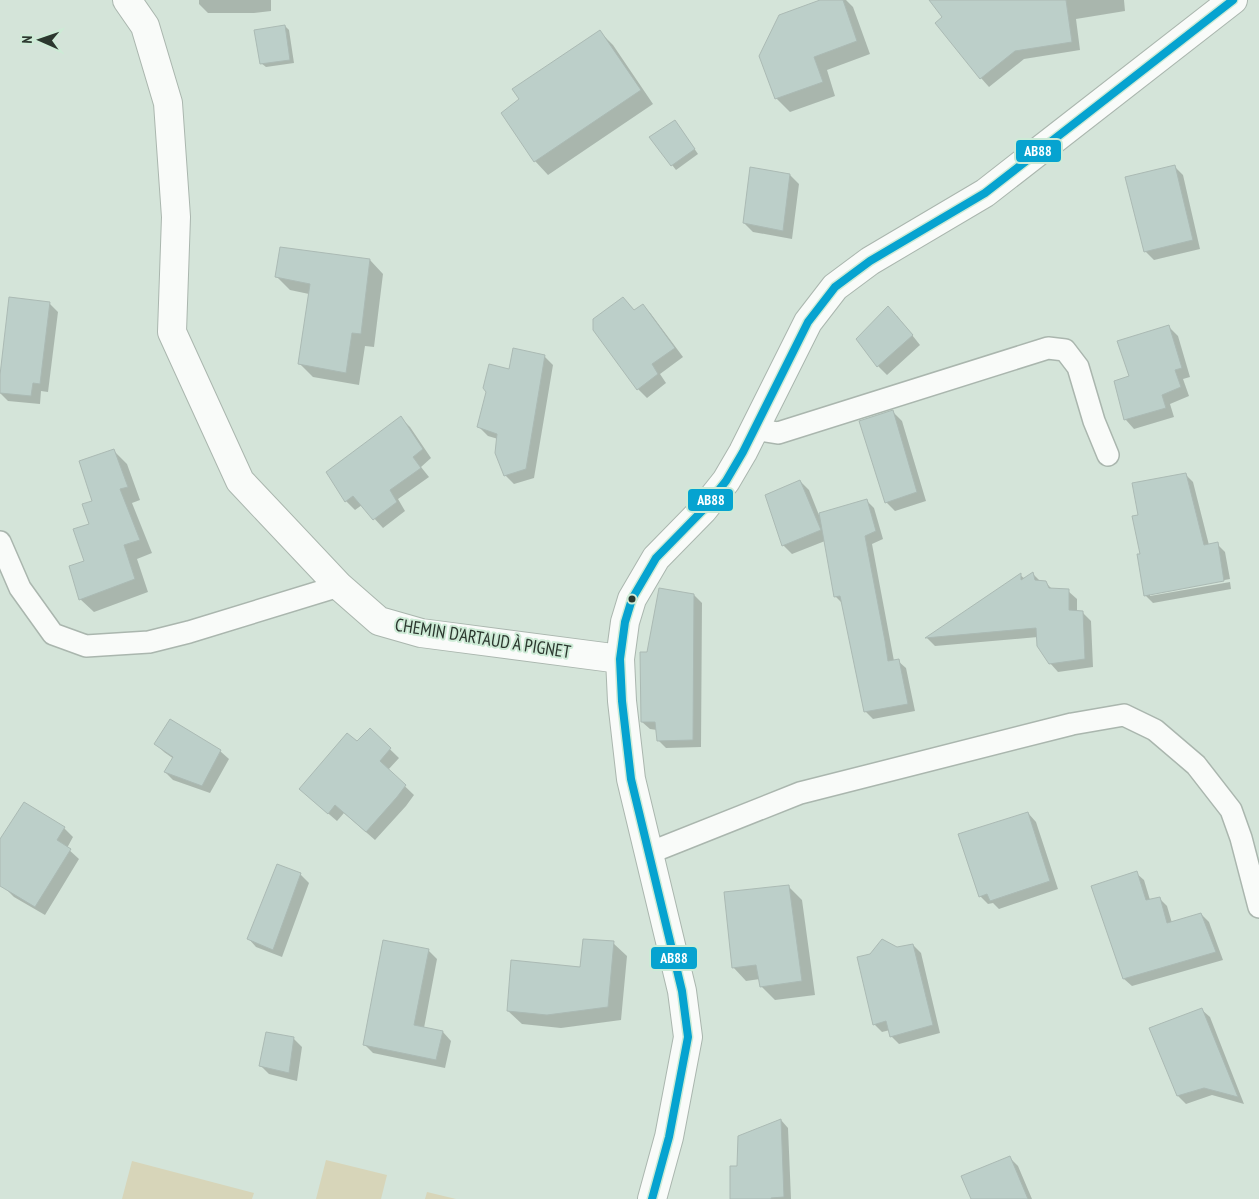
<svg xmlns="http://www.w3.org/2000/svg" width="1259" height="1199" viewBox="0 0 1259 1199" font-family="'PT Sans Narrow',sans-serif">
<style>
.green{fill:#d7d5b9}
.shadow{fill:#0003}
.building{fill:#bccfc9;stroke:#abbab4}
.lines{fill:none;stroke-linecap:round;stroke-linejoin:round}
.service-casing{stroke:#aab6ae;stroke-width:24}
.minor-casing{stroke:#aab6ae;stroke-width:30}
.service{stroke:#f9fbf9;stroke-width:21}
.minor{stroke:#f9fbf9;stroke-width:28}
.bus-1-casing{stroke:#cdebd6;stroke-width:11}
.bus-1{stroke:#06a3d0;stroke-width:8}
.bus-dot{fill:#2b372e;stroke:#cdebd6;stroke-width:2}
.labels{text-anchor:middle;dominant-baseline:central;stroke-width:4;stroke-linejoin:round;paint-order:stroke}
.street-label{font-size:18px;fill:#2b372e;stroke:#cdebd6}
.line-badge{stroke:#cdebd6;stroke-width:2}
.badge-label{font-size:14px;text-anchor:middle;font-weight:bold;fill:#fff}
</style>
<rect width="100%" height="100%" fill="#d4e4d9"/>
<!-- green -->
<path class="green" d="M326,1160l61,15 -6,24h-65z
M132,1161l122,32 -2,6h-130z
M427,1192l29,7h-31z"/>
<!-- shadow -->
<path class="shadow" d="M199,0h72v11l-17,2h-46l-9,-9z
M823,0h23l7,7 17,47 -43,16 8,26 -45,16 -14,-14z
M932,0h192l1,11 -49,8 4,31 -56,9 -35,28 -8,-9 -44,-55 7,-6z
M285,26l4,4 5,33 -28,4 -5,-4z
M600,32l13,13 40,59 -105,71 -13,-14 -32,-48 18,-13z
M675,122l4,4 19,28 -22,16 -25,-32z
M1174,166l9,9 17,74 -46,11 -9,-9z
M790,175l9,9 -7,55 -39,-7 -9,-9z
M370,260l13,14 -9,73 -9,-1 -6,39 -46,-8 -13,-13 9,-70 -19,-4 -14,-14z
M623,298l12,13 8,-6 8,9 32,43 -23,17 6,9 -19,15 -9,-9z
M49,303l9,9 -10,80 -7,-1 -1,13 -32,-3 -8,-8v-6z
M897,316l23,29 -33,30 -9,-9 -20,-27z
M1169,327l9,9 12,41 -7,2 6,17 -19,8 4,13 -40,12 -8,-9 -11,-38 16,-5z
M544,356l9,9 -19,113 -20,6 -9,-9 -7,-36 -10,-3 -9,-9z
M893,412l9,9 24,80 -31,10 -9,-9z
M401,418l9,9 21,31 -10,9 8,10 -31,22 7,12 -22,17 -21,-23 -7,5 -9,-9 -19,-29z
M113,450l14,14 13,36 -8,3 20,50 -15,6 11,33 -54,20 -14,-13 11,-74z
M1185,474l8,8 16,63 8,-1 8,8 5,27 -80,15v2l80,-14 1,7 -78,14 -8,-8 -6,-79z
M800,481l9,9 10,25 48,-14 7,7 9,31 -11,5 22,117h4l8,7 9,43 -42,8 -8,-8 -22,-107 -8,-8 -10,-55 -33,13 -9,-9z
M1033,574l8,8h4l8,8 15,1 9,8v13h5l9,9 2,46 -35,5 -8,-9 -12,-26 -103,9 -8,-8 93,-63 5,4z
M694,595l8,8 -1,144 -35,1 -8,-8 -1,-10 -7,-1 -8,-7 6,-69z
M370,730l29,28 -11,12 26,25 -8,11 -31,34 -31,-27 -7,8 -28,-24z
M156,744l64,7 9,8 -19,34 -37,-13 -8,-8 9,-13 -10,-7z
M1028,813l8,9 22,67 -59,20 -6,-6 -5,1 -8,-8z
M64,828l9,9 -6,11 12,11 -34,56 -31,-18 -9,-9z
M278,866l23,9 8,8 -27,74 -26,-10 -8,-9z
M1136,873l8,7 6,20 9,-2 8,8 5,17 29,-9 8,8 14,38 -91,26 -8,-7z
M789,887l13,13 13,95 -40,5 -14,-14 -1,-7 -14,2 -13,-14z
M613,943l14,13 -6,64 -60,8 -39,-4 -14,-13 73,-43z
M913,945l8,8 19,80 -41,11 -8,-8 -1,-6 -8,2 -8,-8 23,-76z
M428,950l9,9 -13,69 19,4 8,9 -6,27 -72,-15 -8,-8z
M1202,1010l8,7 34,87 -32,-9 -26,9 -8,-8 -27,-67z
M293,1038l9,9 -5,34 -28,-7 -9,-9z
M781,1120l7,8 3,71h-60z
M1010,1158l8,8 14,33h-60z"/>
<!-- building -->
<path class="building" d="M820,0h23l14,41 -43,16 9,25 -48,17 -16,-43 20,-41z
M929,0h137l6,42 -57,9 -35,28 -45,-56 7,-6z
M285,25l5,35 -30,4 -6,-34z
M600,30l41,60 -107,72 -33,-49 18,-14 -7,-10z
M675,120l20,29 -24,17 -22,-29z
M1175,165l18,75 -49,12 -19,-75z
M750,167l40,7 -7,57 -40,-8z
M280,247l90,12 -9,75 -9,-1 -6,40 -48,-9 12,-80 -35,-7z
M9,297l41,5 -10,82 -7,-1 -2,13 -31,-3v-18z
M623,297l11,13 9,-6 32,44 -23,16 6,10 -21,16 -44,-60v-11z
M888,306l25,29 -36,32 -21,-28z
M1169,325l13,43 -7,2 6,17 -19,8 4,13 -42,12 -10,-39 15,-5 -12,-35z
M513,348l32,7 -19,114 -22,7 -9,-23 2,-19 -20,-7 9,-35 -3,-4 6,-24 20,5z
M893,410l24,82 -32,11 -26,-82z
M401,416l22,33 -10,8 8,11 -31,22 7,12 -24,18 -20,-24 -8,6 -19,-30z
M114,449l14,38 -8,2 20,51 -16,5 11,34 -56,21 -10,-34 15,-5 -11,-32 16,-5 -7,-20 10,-3 -13,-40z
M1186,473l18,72 14,-3 6,39 -80,15 -7,-42h3l-8,-38 6,-1 -6,-32z
M800,480l21,50 -39,16 -17,-51z
M867,499l9,32 -11,5 20,105 3,20 11,-2 9,45 -44,8 -24,-116 -6,1 -15,-84z
M1033,572l2,8 11,1 3,7 20,1v21l14,1 2,48 -36,5 -12,-18 -1,-18 -111,10 96,-65v7z
M659,588l35,6 -1,146 -36,1 -2,-19h-14l-1,-70h7z
M170,719l51,31 -19,36 -38,-14 9,-15 -19,-13z
M370,728l21,20 -11,13 26,24 -9,12 -31,35 -31,-27 -7,9 -29,-25 48,-56 10,8z
M24,802l41,25 -8,13 14,9 -36,58 -35,-21v-47z
M1028,812l22,69 -60,20 -3,-7 -8,3 -21,-63z
M277,864l24,9 -28,77 -26,-11z
M1137,871l9,29 14,-3 7,26 34,-10 15,39 -93,27 -32,-93z
M789,885l13,96 -42,6 -4,-22 -24,3 -8,-76z
M583,939l31,2 -6,66 -61,8 -40,-4 4,-51 69,7z
M882,939l15,8 16,-3 20,81 -43,12 -4,-16 -13,4 -16,-68 13,-3z
M383,940l46,9 -15,76 29,6 -7,29 -73,-15z
M1202,1008l36,89 -34,-9 -27,8 -28,-68z
M266,1032l28,5 -5,36 -30,-7z
M781,1119l3,78 -13,1v1h-41v-33h7l1,-30z
M1010,1156l18,43h-57l-10,-23z"/>
<g class="lines">
<!-- service casing -->
<g class="service-casing">
<path id="service" d="M755,429l23,4 270,-85 17,2 13,17 16,54 14,34
M0,542l20,46 33,46 33,12 63,-4 40,-10 150,-46
M649,853l151,-60 272,-69 52,-9 31,15 41,35 35,45 10,28 18,69"/>
</g>
<!-- minor casing -->
<g class="minor-casing">
<path id="minor" d="M127,0l18,26 23,77 8,114 -4,115 68,149 99,105 40,35 42,12 199,26
M652,1199l17,-62 19,-100 -6,-46 -51,-212 -9,-78 -2,-42 5,-37 7,-23 24,-41 47,-48 23,-29 17,-29 65,-130 27,-35 35,-26 115,-68 248,-193"/>
</g>
<!-- service -->
<use href="#service" class="service"/>
<!-- minor -->
<use href="#minor" class="minor"/>
<!-- bus-1 casing -->
<g class="bus-1-casing">
<path id="bus-1" d="M652,1199l17,-62 19,-100 -6,-46 -51,-212 -9,-78 -2,-42 5,-37 7,-23 24,-41 47,-48 23,-29 17,-29 65,-130 27,-35 35,-26 115,-68 248,-193"/>
</g>
<!-- bus-1 -->
<use href="#bus-1" class="bus-1"/>
</g>
<!-- markers -->
<circle class="bus-dot" cx="632" cy="599" r="4.5"/>
<g class="labels">
<!-- street labels -->
<g class="street-label">
<text transform="translate(483 638) rotate(9)">CHEMIN D'ARTAUD À PIGNET</text>
</g>
</g>
<g class="line-badge">
<rect x="1015" y="139" width="47" height="24" rx="5" fill="#06a3d0"/>
<rect x="687" y="488" width="47" height="24" rx="5" fill="#06a3d0"/>
<rect x="650" y="946" width="48" height="24" rx="5" fill="#06a3d0"/>
</g>
<g class="badge-label">
<text x="1038" y="156">AB88</text>
<text x="711" y="505">AB88</text>
<text x="674" y="963">AB88</text>
</g>
<!-- north arrow -->
<g transform="translate(40 40) rotate(272)" stroke="#cdebd6" stroke-width="4" paint-order="stroke">
<path d="M0-4L9 19L0 12L-9 19Z" fill="#2b372e"/>
<text y="-8" font-size="14" font-weight="bold" text-anchor="middle" fill="#2b372e">N</text>
</g>
</svg>
